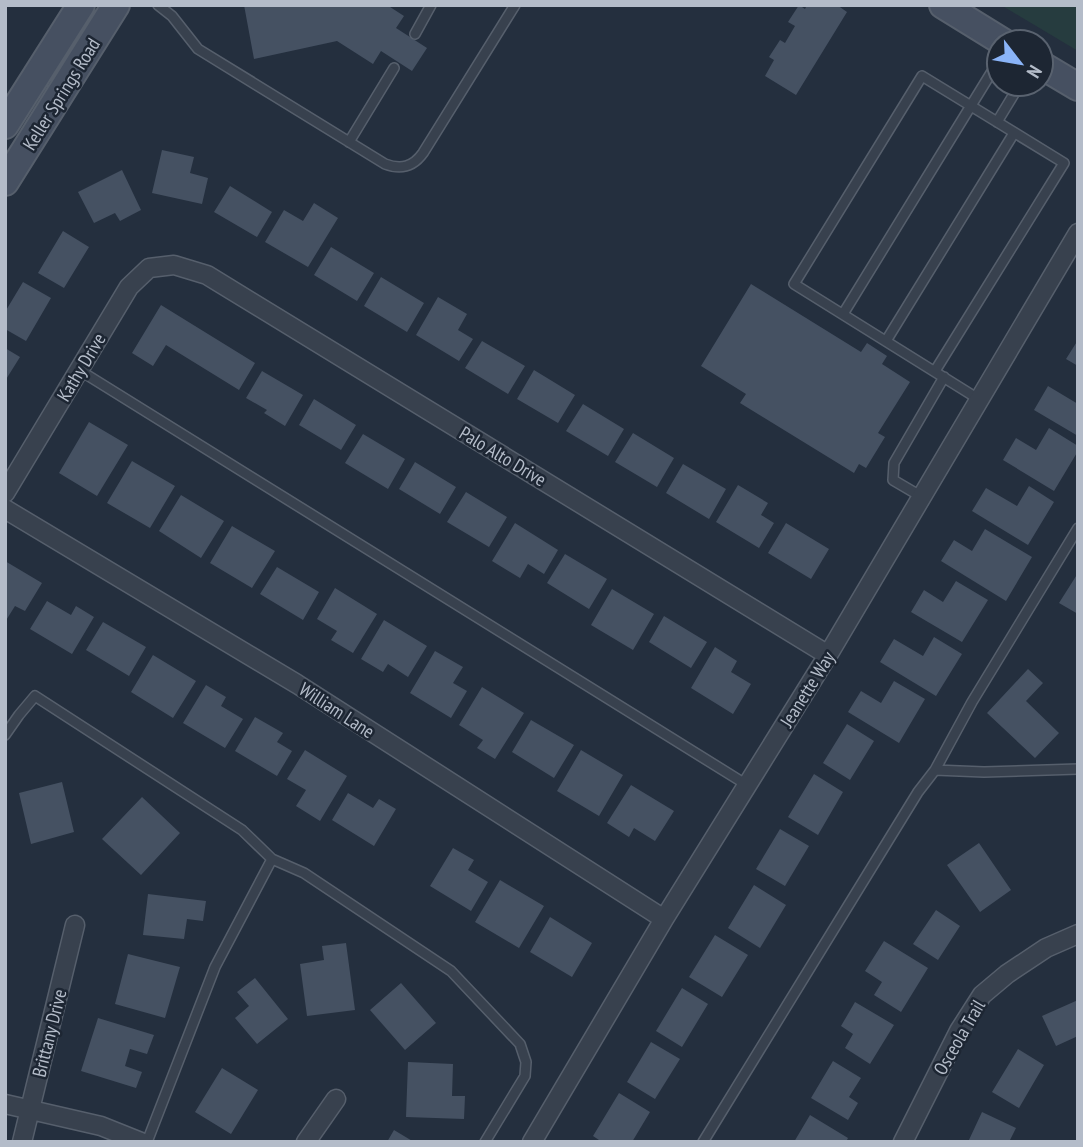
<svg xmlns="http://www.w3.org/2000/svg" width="1083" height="1147" viewBox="0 0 1083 1147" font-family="'PT Sans Narrow',sans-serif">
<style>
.green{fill:#263c3f}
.building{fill:#455162}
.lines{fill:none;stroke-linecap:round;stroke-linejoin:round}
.lane-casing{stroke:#565f6c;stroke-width:12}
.street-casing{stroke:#565f6c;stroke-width:21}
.secondary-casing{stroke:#565f6c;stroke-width:30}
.lane{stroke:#38414e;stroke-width:9}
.street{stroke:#38414e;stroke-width:18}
.secondary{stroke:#465061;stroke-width:26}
.labels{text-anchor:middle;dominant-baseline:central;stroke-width:5;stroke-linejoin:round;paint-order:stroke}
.street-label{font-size:19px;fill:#b4bcc9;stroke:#1d2633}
</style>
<rect width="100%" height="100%" fill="#242f3e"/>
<!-- green -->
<path class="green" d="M1001,5h77v46z"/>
<!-- building -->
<path class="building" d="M244,5h143l17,11 -8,12 31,20 -15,23 -31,-20 -8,13 -36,-23 -83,18z
M799,5l6,4 2,-4h30l10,7 -51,83 -31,-19 9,-16 -5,-3 11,-17 5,3 10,-17 -7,-4z
M162,150l32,7 -4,16 18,5 -6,26 -50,-11z
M122,170l19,40 -21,11 -5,-8 -21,10 -16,-31z
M230,186l42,26 -15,25 -43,-25z
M314,203l24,15 -30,49 -43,-25 19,-32 19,11z
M63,231l26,16 -25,41 -26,-15z
M331,247l43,26 -17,28 -43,-26z
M381,277l43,26 -17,29 -43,-26z
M23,282l28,16 -25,43 -21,-12v-17z
M751,284l110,68 6,-9 20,13 -5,8 28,18 -32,51 7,4 -19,31 -7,-4 -5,9 -114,-70 6,-9 -45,-28z
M438,297l29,17 -9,16 15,9 -14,22 -43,-26z
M161,305l94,58 -16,27 -73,-45 -13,21 -21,-13z
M1078,340v26l-12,-7z
M482,341l43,25 -17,28 -43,-26z
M5,348l15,9 -15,24z
M534,370l41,25 -17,28 -41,-24z
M262,371l41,24 -18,31 -21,-13 3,-3 -21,-12z
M1048,386l30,18v32l-44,-26z
M314,399l42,26 -15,25 -42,-25z
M583,404l41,25 -16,27 -42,-25z
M89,422l39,23 -31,51 -38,-23z
M1049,428l29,18v5l-24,40 -51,-31 13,-22 20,12z
M633,433l41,25 -17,29 -42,-25z
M363,434l42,25 -17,30 -43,-26z
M132,461l43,25 -25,42 -43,-25z
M415,462l41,25 -16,27 -41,-25z
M683,464l43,25 -17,30 -43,-26z
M738,485l30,18 -7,12 13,8 -15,25 -43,-26z
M1029,486l25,16 -26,43 -56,-34 14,-23 31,18z
M466,492l41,25 -18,30 -42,-25z
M181,495l43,26 -23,37 -42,-27z
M515,523l43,27 -14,24 -16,-10 -8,14 -28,-17z
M786,523l43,26 -18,30 -43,-26z
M232,526l43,25 -23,37 -42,-25z
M985,529l47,28 -26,44 -65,-40 13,-21 18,11z
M565,554l42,25 -18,30 -42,-26z
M5,561l37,22 -17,28 -10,-5 -10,16z
M277,567l42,25 -16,28 -43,-26z
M1078,573v41l-19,-11z
M956,581l32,19 -26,42 -51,-30 13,-22 19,12z
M335,588l42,26 -24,39 -22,-13 6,-9 -20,-12z
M612,589l42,25 -21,36 -42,-25z
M47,601l24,14 5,-9 18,11 -22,37 -42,-25z
M664,616l43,26 -16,26 -42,-26z
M384,620l43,26 -19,31 -20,-13 -5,8 -22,-13z
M103,622l43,25 -17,29 -43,-26z
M934,637l28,17 -26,42 -56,-34 14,-23 29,17z
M715,647l22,14 -6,11 20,12 -18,30 -42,-26z
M435,651l28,16 -10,16 14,8 -16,27 -41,-25z
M153,655l43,26 -23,37 -42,-26z
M1028,669l15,14 -17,18 33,32 -24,25 -48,-45z
M894,681l31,18 -26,44 -51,-31 13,-21 20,12z
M206,685l20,12 -5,9 22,13 -18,29 -42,-25z
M482,687l42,26 -29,46 -18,-11 6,-8 -24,-15z
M255,717l28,16 -6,9 15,9 -15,25 -42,-25z
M531,720l43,25 -20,33 -42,-26z
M847,724l27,17 -24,39 -27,-17z
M305,750l42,26 -27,45 -24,-15 10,-16 -19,-11z
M581,750l42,25 -24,41 -42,-25z
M814,774l29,18 -25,43 -30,-18z
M62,782l12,50 -43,12 -12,-51z
M631,785l43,26 -19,30 -21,-13 -5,9 -22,-14z
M348,793l25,15 6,-9 17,10 -22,37 -42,-26z
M142,797l38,36 -39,42 -39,-36z
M780,829l29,17 -24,40 -29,-17z
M979,843l32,47 -31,22 -33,-47z
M453,848l21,12 -6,10 20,12 -17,29 -41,-25z
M500,880l44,26 -25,42 -44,-26z
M754,885l32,20 -26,43 -32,-20z
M148,894l58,7 -3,20 -16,-2 -3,20 -41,-4z
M936,910l24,16 -22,34 -25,-16z
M550,917l42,26 -20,34 -42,-25z
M715,935l33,20 -26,42 -33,-20z
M884,941l44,27 -27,44 -27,-17 8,-13 -17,-11z
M346,943l9,67 -48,6 -7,-52 24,-4 -2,-14z
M128,954l52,13 -15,51 -50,-14z
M255,978l33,41 -31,25 -22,-26 14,-12 -12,-14z
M401,983l35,40 -31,27 -35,-40z
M682,988l26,16 -26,43 -26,-16z
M1078,1000v36l-22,10 -14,-30z
M855,1002l39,23 -24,39 -25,-16 8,-14 -12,-8z
M98,1018l56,17 -7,19 -17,-5 -5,17 17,6 -6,16 -55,-17z
M651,1042l29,17 -25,40 -28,-17z
M1018,1049l26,16 -25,43 -27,-16z
M833,1061l28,17 -12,19 9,6 -10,17 -37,-22z
M408,1062l45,2 -1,32h13l-1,23 -58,-2z
M222,1068l36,22 -27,44 -36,-22z
M619,1093l31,19 -18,30h-30l-9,-6z
M982,1112l34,16 -7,14h-41z
M810,1115l38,23 -2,4h-52z
M394,1130l20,12h-27z"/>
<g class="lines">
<!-- lane casing -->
<g class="lane-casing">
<path id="lane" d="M158,5l14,11 26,33 187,115c16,6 28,3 38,-11l92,-148
M415,34l16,-29
M997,122l23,-38
M349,142l45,-74
M843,314l156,-254
M886,341l128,-208
M79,370l668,415
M935,371l129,-208 -142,-87 -128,208 186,116
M922,497l-29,-17 1,-17 50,-86
M5,735l14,-20 16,-19 207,134 30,29 -57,108 -68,175
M935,770l37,-68 106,-174
M272,859l32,14 147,98 69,73 6,18 -1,14 -40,66
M703,1142l215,-350 17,-22 49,2 94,-3"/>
</g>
<!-- street casing -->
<g class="street-casing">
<path id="street" d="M5,493l124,-206 20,-19 25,-3 33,10 621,380
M5,509l292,175 367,235
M5,1104l96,22 40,16
M22,1142l53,-217
M306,1142l30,-43
M532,1142l132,-223 164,-264 250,-422
M903,1142l56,-111 23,-36 25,-21 39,-26 32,-14"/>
</g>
<!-- secondary casing -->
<g class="secondary-casing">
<path id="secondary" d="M943,5l60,37
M1041,65l37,22
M5,125l76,-120
M5,182l111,-177"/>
</g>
<!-- lane -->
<use href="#lane" class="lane"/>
<!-- street -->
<use href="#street" class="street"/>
<!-- secondary -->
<use href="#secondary" class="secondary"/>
</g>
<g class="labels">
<!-- street labels -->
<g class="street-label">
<text transform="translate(61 94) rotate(-58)">Keller Springs Road</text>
<text transform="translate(81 367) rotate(-59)">Kathy Drive</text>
<text transform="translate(503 456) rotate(31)">Palo Alto Drive</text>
<text transform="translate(807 689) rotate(-58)">Jeanette Way</text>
<text transform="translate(337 710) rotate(33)">William Lane</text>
<text transform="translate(49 1033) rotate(-76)">Brittany Drive</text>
<text transform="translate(959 1037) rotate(-60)">Osceola Trail</text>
</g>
</g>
<!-- border -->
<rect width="1083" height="1147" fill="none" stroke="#b4bcc9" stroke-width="14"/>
<!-- north arrow -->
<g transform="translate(1020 63) rotate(121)"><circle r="33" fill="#1d2633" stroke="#59626f" stroke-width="2"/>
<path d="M0-5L12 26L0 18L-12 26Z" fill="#8ab4f8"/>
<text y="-10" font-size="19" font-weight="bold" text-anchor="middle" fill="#b4bcc9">N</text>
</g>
</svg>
